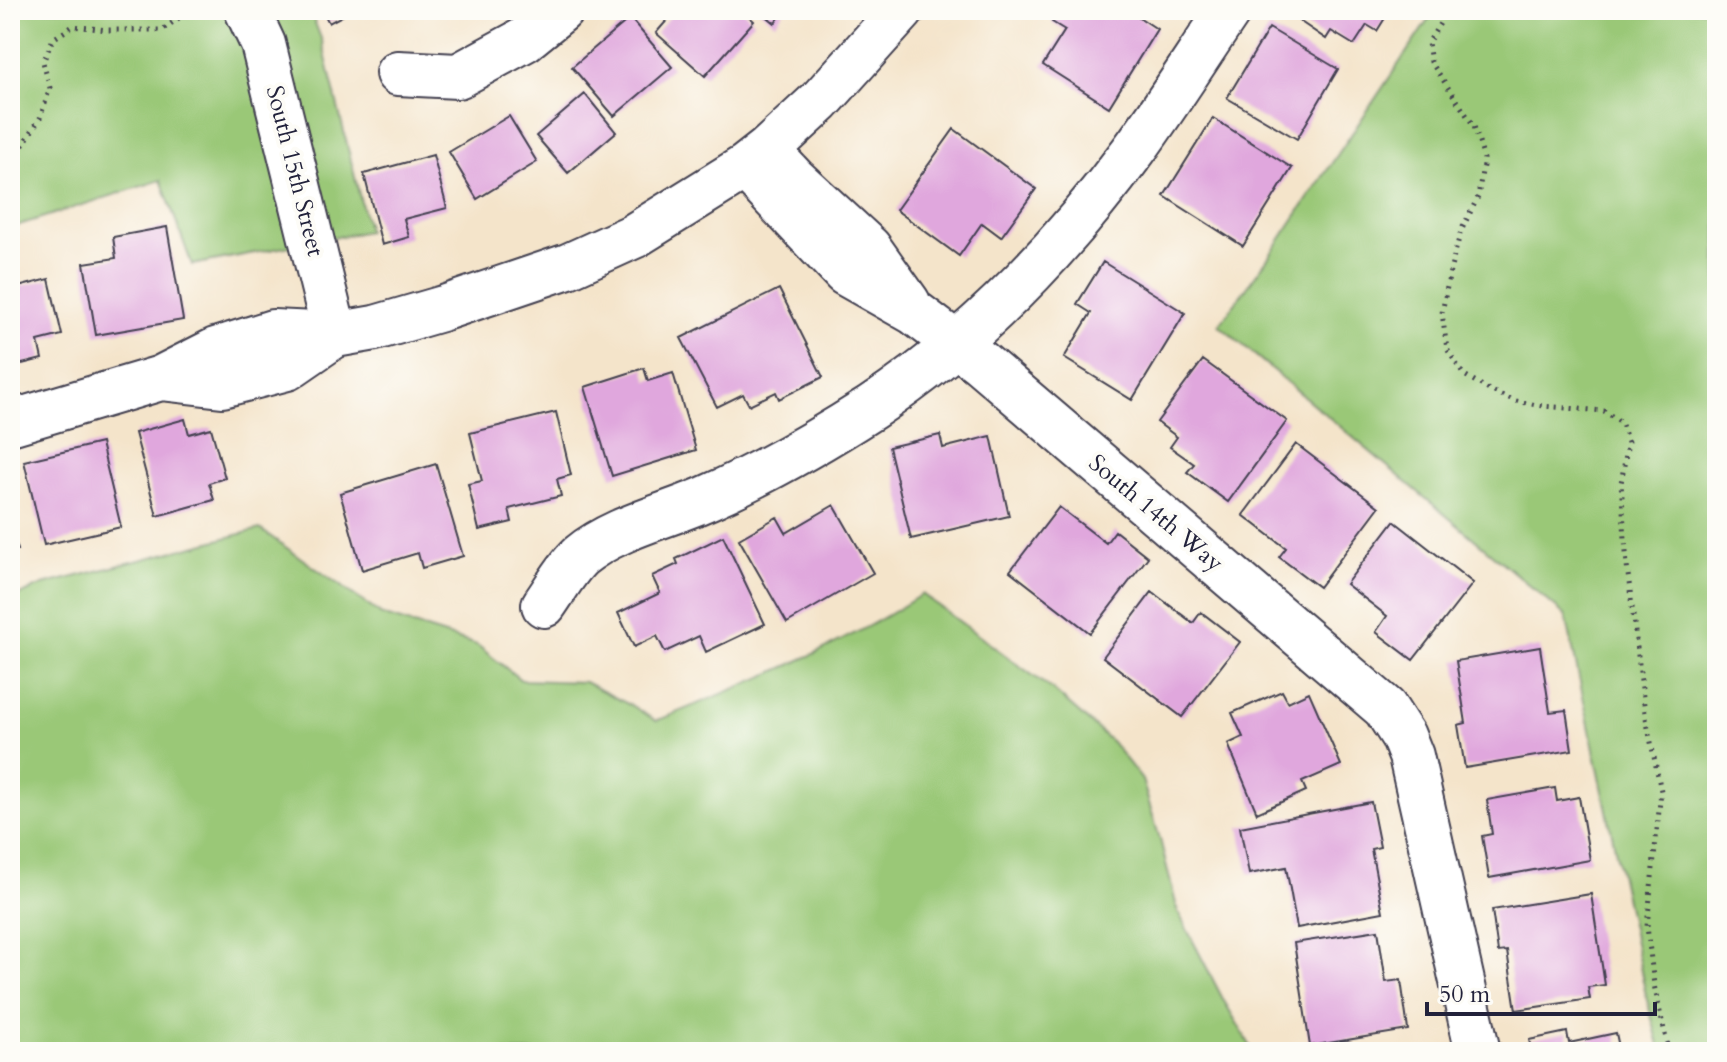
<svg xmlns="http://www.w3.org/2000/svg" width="1727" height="1062" viewBox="0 0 1727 1062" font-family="Cardo,serif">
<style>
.grass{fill:#9ac877;stroke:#5e7559;stroke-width:2}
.building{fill:#e0a7dd}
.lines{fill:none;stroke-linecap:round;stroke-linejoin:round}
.minor-casing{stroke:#423f50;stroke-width:48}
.path{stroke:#423f50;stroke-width:5;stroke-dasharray:2 6;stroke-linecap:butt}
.minor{stroke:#fff;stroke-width:44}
.labels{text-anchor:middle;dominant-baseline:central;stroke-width:8;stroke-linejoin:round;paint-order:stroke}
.street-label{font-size:24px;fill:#22223b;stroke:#fdfcf7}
</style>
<rect width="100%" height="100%" fill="#fdfcf7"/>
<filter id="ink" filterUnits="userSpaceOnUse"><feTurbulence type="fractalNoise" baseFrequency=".0125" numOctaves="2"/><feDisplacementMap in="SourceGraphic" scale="16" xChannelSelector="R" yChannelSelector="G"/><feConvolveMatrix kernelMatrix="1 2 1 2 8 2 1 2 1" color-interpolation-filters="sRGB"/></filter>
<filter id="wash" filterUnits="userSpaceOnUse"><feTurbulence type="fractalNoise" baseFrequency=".006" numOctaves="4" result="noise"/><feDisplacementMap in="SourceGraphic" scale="32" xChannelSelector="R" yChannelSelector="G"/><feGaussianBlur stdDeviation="1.8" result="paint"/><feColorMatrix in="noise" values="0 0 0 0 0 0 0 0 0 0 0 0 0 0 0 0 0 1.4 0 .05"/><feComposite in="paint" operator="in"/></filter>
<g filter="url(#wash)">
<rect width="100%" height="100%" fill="#f4e4ca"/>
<!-- grass -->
<path class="grass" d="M10,10h300l12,31 46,190 -176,34 -31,-85 -151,48z
M1435,10h282v1042h-56l-14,-52 -81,-384 -347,-291 47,-64z
M260,529l122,86 95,30 44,35 64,2 49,25 22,14c90,-37 184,-73 266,-127l132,97 58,51 30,38 18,59 18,73 46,89 30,51h-1244v-453l33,-14z"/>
<g id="blocks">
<!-- building -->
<path class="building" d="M322,10h31l-24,13z
M676,10h66l12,11 -49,55 -49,-43z
M759,10h26l-10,13z
M1059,10h69l29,19 -48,78 -66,-42 22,-35 -13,-8z
M1291,10h99l-13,21 -10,-6 -13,20 -23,-14 -5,8 -37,-25z
M630,18l42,49 -58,49 -42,-49z
M1269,28l69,41 -41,70 -70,-41z
M585,94l31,38 -48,41 -32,-37z
M509,116l28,46 -60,37 -28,-47z
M1213,118l79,50 -49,78 -79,-50z
M954,129l82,60 -35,48 -19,-14 -23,33 -63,-46z
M433,155l14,53 -43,11 5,18 -27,8 -18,-71z
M167,227l16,93 -87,15 -12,-72 32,-5 -3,-21z
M1103,262l82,51 -53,87 -68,-42 27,-45 -14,-9z
M14,272l4,15 31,-8 13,56 -24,6 4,18 -32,8v-94z
M779,289l44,88 -44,22 -3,-7 -27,13 -6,-11 -26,13 -36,-69z
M1203,360l84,61 -59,81 -41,-30 7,-8 -24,-17 7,-10 -20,-15z
M644,368l4,13 25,-8 23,77 -84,26 -27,-89z
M556,412l15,63 -14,4 4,17 -52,13 3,13 -33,8 -11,-46 14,-3 -12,-48z
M185,419l4,15 22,-6 14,50 -16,5 5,17 -57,16 -22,-83z
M940,435l3,13 48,-12 18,80 -98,23 -22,-92z
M101,443l20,84 -77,18 -20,-84z
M1296,444l83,63 -60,80 -40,-30 7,-9 -43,-33z
M436,464l27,92 -41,12 -4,-15 -56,17 -22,-77z
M834,505l39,68 -86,50 -48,-84 38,-22 9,16z
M1059,507l47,36 9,-12 33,26 -58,76 -80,-62z
M1394,521l79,62 -60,77 -37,-28 11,-16 -41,-32z
M10,525l8,25 -8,2z
M723,536l42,88 -59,28 -7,-16 -34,16 -8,-16 -23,11 -16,-34 42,-20 -8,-17 26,-12 -2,-5z
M1152,592l41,31 8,-11 39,30 -58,75 -79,-60z
M1540,647l10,65 16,-2 6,40 -107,18 -7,-43 8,-2 -10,-62z
M1282,691l6,11 21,-10 32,73 -39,17 4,9 -49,22 -29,-69 15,-7 -11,-24z
M1555,788l2,13 22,-4 11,63 -101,18 -7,-42 10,-2 -5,-34z
M1371,802l9,45 -9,2 12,63 -86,16 -11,-61 -37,7 -9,-47z
M1591,894l14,91 -17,2 2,12 -74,11 -9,-59 -9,1 -6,-42z
M1378,930l8,52 15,-2 7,50 -98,16 -16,-103z
M1567,1032l2,11 47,-10 4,19h-88l-3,-12z"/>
</g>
</g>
<g filter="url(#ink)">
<use href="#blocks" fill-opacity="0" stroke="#423f50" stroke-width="2"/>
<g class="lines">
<!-- minor casing -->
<g class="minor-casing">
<path id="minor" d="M247,10l16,34 72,291
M398,73l60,3 66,-36 37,-30
M779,163l15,16 75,69 39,55
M745,167l100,106 69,39 66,50 405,346 18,28 8,20 67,296
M161,378l61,7 65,-17 48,-33
M10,423l151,-45 55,-28 57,-18 62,3 40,-7 69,-20 124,-42 66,-30 111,-69 23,-18 52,-48 82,-91
M544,605c11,-15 22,-36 36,-49 33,-28 87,-40 127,-58 57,-25 111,-56 164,-90 103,-68 190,-159 263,-258 33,-45 63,-93 95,-140"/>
</g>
<!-- path -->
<path class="path" d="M1448,10l-20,33 3,19 43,64 10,33 -6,38 -17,34 -11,40 -8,42 5,36 16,25 26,16 27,11 26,5 62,5 17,11 7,20 -7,41 6,83 18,147 16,78 -14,135 7,59 15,67
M10,166l30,-48 10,-30 -7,-26 10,-23 20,-13 34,4h55l28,-20"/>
<!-- minor -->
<use href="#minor" class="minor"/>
</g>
</g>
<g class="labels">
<!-- street labels -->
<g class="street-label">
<text transform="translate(295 171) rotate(76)">South 15th Street</text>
<text transform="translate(1156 513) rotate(40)">South 14th Way</text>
</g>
</g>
<!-- margin -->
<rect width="1727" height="1062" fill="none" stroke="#fdfcf7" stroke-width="40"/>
<!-- scale -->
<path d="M1427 1002v12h228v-12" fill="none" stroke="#22223b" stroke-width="4"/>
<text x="1439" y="1002" font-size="24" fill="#22223b" stroke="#fdfcf7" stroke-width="6" paint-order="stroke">50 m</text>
</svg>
